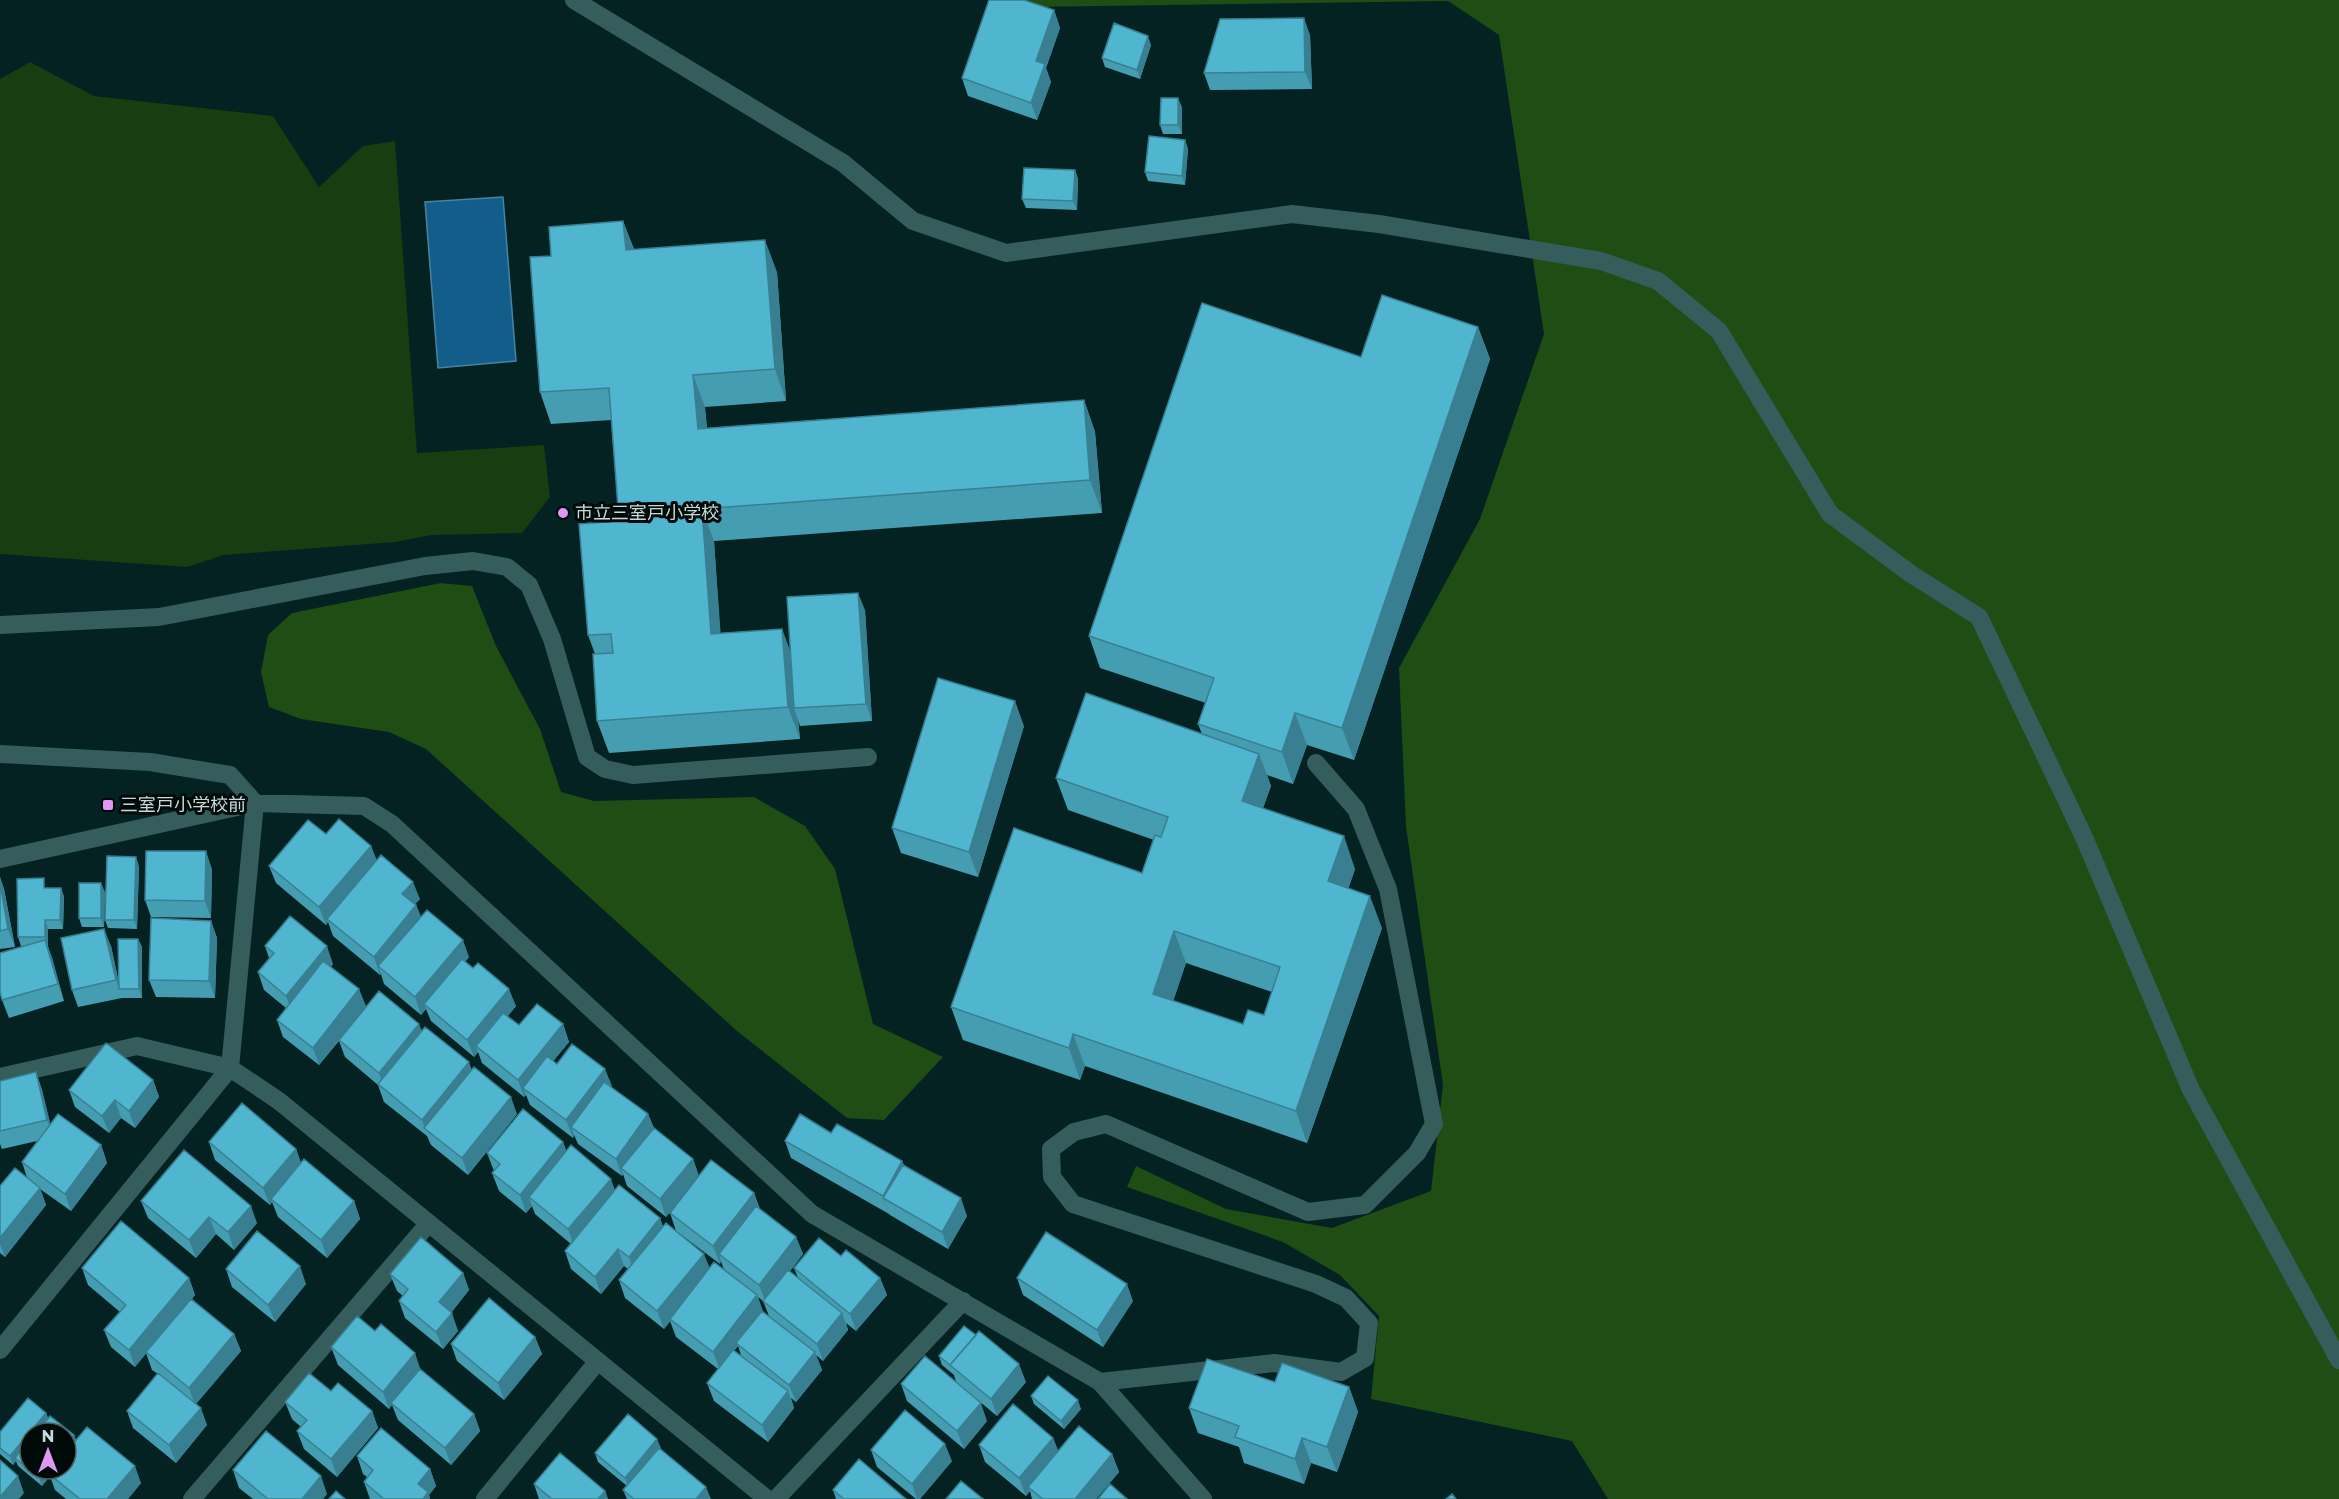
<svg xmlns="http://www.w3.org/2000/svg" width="2339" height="1499" viewBox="0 0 2339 1499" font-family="Montserrat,'Noto Sans JP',sans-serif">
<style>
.green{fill:#193c10}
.forest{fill:#1f4d13}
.water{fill:#135d8b;stroke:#4983a2;stroke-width:1.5}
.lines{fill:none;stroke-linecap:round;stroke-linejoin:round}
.lane{stroke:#355d5b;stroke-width:18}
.street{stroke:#355d5b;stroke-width:18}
.secondary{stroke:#355d5b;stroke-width:18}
.wall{fill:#459db2;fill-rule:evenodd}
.shaded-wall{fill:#387f91}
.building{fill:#50b6cf;stroke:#387f91;stroke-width:1.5;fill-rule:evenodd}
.poi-dot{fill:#de98f2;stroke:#000a09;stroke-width:2}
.labels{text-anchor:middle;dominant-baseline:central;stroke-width:6;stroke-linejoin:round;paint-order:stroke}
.poi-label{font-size:18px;fill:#c6dbd9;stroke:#000a09;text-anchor:start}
</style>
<rect width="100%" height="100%" fill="#032221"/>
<!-- green -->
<path class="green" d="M30,62l64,34 179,20 46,71 44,-41 32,-5 22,312 127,-8 6,52 -28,36 -90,2 -37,7 -171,13 -37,12 -187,-13v-475z"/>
<!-- forest -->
<path class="forest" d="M1005,0h1334v1499h-731l-36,-58 -201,-42 8,-83 -39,-41 -57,-33 -156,-55 9,-21 90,43 106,19 99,-37 12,-106 -37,-258 -7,-159 81,-149 64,-185 -45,-299 -51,-34 -417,6z
M441,583l31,3 24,60 44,83 21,63 33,9 160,-4 51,29 30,43 38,155 70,33 -59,63 -37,-2 -110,-87 -311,-282 -37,-17 -88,-13 -32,-12 -8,-35 7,-37 24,-22z"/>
<!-- water -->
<path class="water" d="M503,197l13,164 -78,7 -13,-166z"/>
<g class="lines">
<!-- lane -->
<path class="lane" d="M0,625l159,-8 266,-51 48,-5 34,6 22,18 23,54 35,118 18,12 28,6 235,-18
M0,754l150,8 80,13 25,28
M1100,1382l174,-19 67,9 24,-14 4,-35 -23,-25 -30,-14 -243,-80 -21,-27 -1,-28 23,-17 32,-8 202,88 57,-7 52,-52 17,-29 -46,-235 -32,-80 -40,-46"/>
<!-- street -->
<path class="street" d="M0,859l255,-56 109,3 28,18 420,390 288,168 103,117
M0,1077l137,-31 93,22 49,33 488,398
M0,1350l230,-282 25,-265
M192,1499l237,-276
M485,1499l113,-138
M776,1499l187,-198"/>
<!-- secondary -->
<path class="secondary" d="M574,0l269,163 70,58 93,32 286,-39 87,10 222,37 57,20 61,50 111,183 81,60 68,43 104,218 108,255 148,270"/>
</g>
<!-- wall -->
<path class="wall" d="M1054,10l6,18 -14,40 5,14 -14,38 -69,-24 -6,-18z
M1310,35l2,54 -102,1 -6,-17z
M1151,45l-11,34 -35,-12 -3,-9z
M1182,107v27h-19l-3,-9z
M1185,140l3,9 -3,36 -37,-4 -3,-9z
M1075,170l3,9 -1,31 -51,-2 -4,-9z
M623,221l11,28 143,23 9,129 -81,6 2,21 377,-28 11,32 7,81 -388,28 6,92 62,-4 8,23 75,-42 7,111 -72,5 -2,-6 2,19 -191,14 -12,-32 -2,-67 -7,-19 31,-114 -8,-101 -60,4 -11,-32z
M1478,327l12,32 -136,401 -47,-15 -14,39 -26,-9 4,11 -8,22 92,61 -7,20 34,39 -75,215 -222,-77 -5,14 -117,-40 -12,-33 191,-134 12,-33 -86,-30 -12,-32 146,-44 -4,-10 8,-21 -106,-35 -11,-32 272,-279zM1186,963l86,29 -8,23 -21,9 -70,-23z
M1024,726l-46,151 -77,-24 -9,-25z
M326,834l45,12 5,14 44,39 -5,5 1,1 5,12 48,40 -4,5 51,44 -8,10 11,9 44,-1 6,18 -16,19 4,3 55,22 -1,1 37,27 6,14 39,31 6,17 55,17 6,16 36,28 7,17 -13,17 8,7 -4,-10 47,-12 39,22 7,17 -31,36 -10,-8 2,7 -25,31 -7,-6 6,15 -26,32 -5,-4 3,10 -26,34 -54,-41 -7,-18 11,-14 -42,-32 -6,-16 -6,8 -39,-31 -6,-18 9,-11 -4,-3 -23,28 -30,-25 -6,-18 6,-7 -36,-30 -3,-8 -6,7 -27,-22 -7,-18 2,-2 -7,-18 76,-11 3,9 49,39 45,28 3,9 46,41 15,2 -3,-9 -1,3 -44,-33 -6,-18 11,-14 -15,18 -39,-31 -4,-12 -1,2 -44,-32 -4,-9 -1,3 -43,-33 -4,-10 -2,2 -42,-34 -4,-11 -4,5 -43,-36 -5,-12 -5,6 -37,-31 -3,-10 -1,1 -47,-39 -5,-14 -2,3 -50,-42 -7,-17zM758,1297l5,4 6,15 -6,-4zM738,1346l3,9 -7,-5z
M139,866l-2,63 -29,-1 -3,-8z
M212,869l-1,49 -60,-1 -6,-17z
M0,877l4,12 11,58 -15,2z
M47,888h14l3,9 -1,32h-15v17l16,55 -55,17 -7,-18 22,-54h-3l-3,-9z
M105,892l-1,35h-22l-3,-9z
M211,921l6,17 -2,60 -59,-1 -7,-17z
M138,939l4,8v51h-20l-44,9 -6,-17 39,-44 8,37z
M265,946l68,18 -2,3 35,39 -13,16 69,8 50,40 45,44 -49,61 -37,-30 -4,-9 -43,-34 -6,-17 -33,-28 -6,-16 -20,24 -36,-28 -6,-17 9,-12 -22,-18 -6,-18 11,-14z
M36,1072l6,18 8,34 51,21 6,18 -36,48 -31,-22 6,16 -41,52 -5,-4v-67l27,-8 -5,-16 15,-21 -35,8 -2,-5v-63z
M153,1080l6,17 -24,31 -14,-10 -12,15 -34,-26 -6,-17z
M831,1133l71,28 2,4 63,51 -19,33 -58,-34 -1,-1 -98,-56 -6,-17z
M209,1142l87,7 5,14 53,38 6,18 -33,39 -49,-41 -6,-15 -2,3 -55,-45z
M141,1201l116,22 -23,27 -18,-16 -20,24 -48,-40z
M82,1268l107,10 6,17 -3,4 42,35 7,17 -45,53 11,21 -31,38 -43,-35 -6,-17 31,-37 -6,-4 -6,-17 -11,14 -24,-20 -7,-17 16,-18 -32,-27z
M226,1269l80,15 -31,38 -43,-35z
M463,1273l6,17 -18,23 7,18 -15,18 -38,-31 -6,-17 4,-5 -6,-5 -7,-17z
M1017,1278l116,23 -30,46 -80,-52z
M535,1337l7,17 -38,46 -47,-39 -6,-17z
M331,1347l90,23 53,44 6,17 -29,34 -53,-45 -6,-15 -3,4 -51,-44z
M939,1356l87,26 -29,34 -41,-34 -2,-7 -12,-10z
M901,1384l86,37 -23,28 -57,-48z
M1349,1387l9,25 -21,60 -26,-9 -7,21 -60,-21 -5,-16 -41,-14 -9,-25z
M331,1391l41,20 6,17 -41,49 -33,-28 -7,-18 4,-4 -9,-8 -7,-17z
M1031,1396l50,13 -17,20 -30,-25z
M46,1413l2,5 26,17 2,5 65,43 -13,16h-62l-11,-9 -5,-14 -8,10 -24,-20 -2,-5 -3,4 -13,-11v-22z
M1053,1438l5,13 54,3 7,18 -23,27h-64l-2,-8 -4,5 -41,-34 -6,-17z
M660,1448l51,51h-84l-4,-9 4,-4 -29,-24 -3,-9z
M871,1450l81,11 -32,38h-4l-39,-32z
M357,1456l73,13 6,17 -7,9 1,4h-60l-6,-17 3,-5 -4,-3z
M233,1470l94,24 -4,5h-70l-14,-11z
M534,1484l71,7 3,8h-69z
M833,1490l73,9h-70z"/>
<!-- shaded-wall -->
<path class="shaded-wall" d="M1054,10l6,18 -14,40 5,14 -14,38 -6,-17 5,-42z
M1304,18l6,17 2,54 -7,-17z
M1148,36l3,9 -11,34 -3,-9z
M1178,98l4,9v27l-4,-9z
M1185,140l3,9 -3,36 -3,-9z
M1075,170l3,9 -1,31 -4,-9z
M623,221l12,32 -9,-3z
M765,240l12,32 9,129 -11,-32z
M1478,327l12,32 -136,401 -12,-32z
M693,375l12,32 4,54 -11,-32z
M1084,400l11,32 7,81 -12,-33z
M702,509l12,32 9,125 -12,-32z
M858,593l7,17 7,111 -6,-17z
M782,629l12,32v47l4,12 2,19 -12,-32z
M1015,701l9,25 -46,151 -9,-25z
M1295,713l12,32 -14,39 -11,-32z
M1259,754l12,32 -17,47 -12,-32z
M1344,836l11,33 -15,45 -12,-33z
M371,846l7,17 -51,56 1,3 -2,3 -7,-18z
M206,851l6,18 -1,49 -6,-17z
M136,857l3,9 -2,63 -3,-9z
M0,877l4,12 11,58 -7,-18 -8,-46z
M413,882l7,17 -11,12 -7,-17z
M101,883l4,9 -1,35 -3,-9z
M61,888l3,9 -1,32 -3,-9z
M1370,896l12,32 -75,215 -11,-32z
M416,905l7,17 -45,44 3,8 -1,1 -6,-18z
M45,920l3,9v17l-3,-9z
M211,921l6,17 -2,60 -6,-17z
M104,929l7,17 9,43h-1l-3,-9z
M1174,931l12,32 -21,63 -12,-32z
M138,939l4,8v51l-3,-9z
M45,940l7,17 12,44 -6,-17z
M463,940l6,17 -41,50 -4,-3 2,5 -5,6 -6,-18z
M327,946l6,18 -40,49 -7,-17z
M359,989l7,17 -47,59 -6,-17z
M509,989l7,17 -36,43 -4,-3 2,6 -4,5 -7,-17z
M419,1024l7,17 -41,49 -6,-17z
M563,1024l6,18 -41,50 -5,-4 3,7 -2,2 -6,-17z
M1073,1034l12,32 -5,14 -11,-32z
M469,1062l6,17 -50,49 -3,-8z
M605,1069l7,17 -35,45 -6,-4 3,8 -1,3 -7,-18z
M36,1072l6,18 12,48 -7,-18z
M153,1080l6,17 -24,31 -6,-17z
M511,1097l6,17 -49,61 -6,-17z
M115,1100l6,18 -12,15 -7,-17z
M648,1114l7,17 -34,37 2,6 -1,2 -6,-17z
M563,1142l7,18 -41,37 3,9 -6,7 -6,-18z
M101,1145l6,18 -36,48 -6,-17z
M296,1149l6,17 -31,33 1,3 -2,3 -7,-17z
M693,1159l6,18 -33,40 -6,-18z
M902,1161l6,17 -25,20 6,16 -6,-18z
M611,1179l6,17 -43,51 -6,-18z
M40,1188l6,17 -41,52 -5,-13v-6z
M754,1193l6,18 -41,43 2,7 -1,3 -7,-18z
M961,1198l6,18 -19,33 -6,-17z
M354,1201l6,18 -33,39 -6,-18z
M251,1206l6,17 -23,27 -6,-18z
M209,1217l7,17 -20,24 -7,-18z
M660,1218l6,18 -31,38 -6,-17z
M796,1237l7,17 -37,49 -7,-18z
M618,1249l6,17 -23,28 -6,-17z
M704,1254l7,17 -47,58 -7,-18z
M300,1266l6,18 -31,38 -7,-17z
M463,1273l6,17 -24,30 -6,-18z
M189,1278l6,17 -60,72 -6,-17z
M880,1278l7,17 -31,36 -6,-17z
M1127,1284l6,17 -30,46 -6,-17z
M757,1295l6,17 -27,31 2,3 -18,24 -7,-18z
M452,1313l6,18 -15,18 -7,-17z
M842,1313l6,17 -25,31 -6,-17z
M234,1334l7,17 -46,54 -6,-17z
M535,1337l7,17 -38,46 -6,-17z
M815,1352l7,18 -26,32 -7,-17z
M415,1353l6,18 -30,32 1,2 -3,4 -6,-17z
M1019,1364l7,18 -29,34 -6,-17z
M1349,1387l9,25 -21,60 -10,-25z
M788,1391l6,17 -26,34 -6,-17z
M1078,1400l3,9 -17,20 -3,-8z
M981,1403l6,18 -23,28 -7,-18z
M201,1408l6,17 -31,38 -7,-18z
M372,1411l6,17 -41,49 -6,-18z
M46,1413l3,8 -9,12h-10v11l-15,14 1,3 -3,4 -3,-9z
M474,1414l6,17 -29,34 -6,-17z
M74,1435l3,8 -11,14v-13z
M1053,1438l7,17 -32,32 2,4 -4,5 -7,-18z
M1302,1438l9,25 -7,21 -9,-25z
M657,1439l4,9 -32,39 -4,-9z
M945,1444l7,17 -32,38h-3l-5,-15z
M1112,1454l7,18 -23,27h-21z
M135,1466l6,17 -13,16h-21z
M45,1469h11l-8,4 2,3 -8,10 -3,-9z
M430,1469l6,17 -7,9 1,4h-7l-5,-15z
M18,1476l6,17 -5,6h-19v-2z
M321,1476l6,18 -4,5h-21z
M706,1487l5,12h-15z
M605,1491l3,8h-10z"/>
<!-- building -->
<path class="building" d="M989,0h35l30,10 -18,51 9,3 -14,39 -69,-25z
M1304,18l1,54 -101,1 16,-54z
M1114,23l34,13 -11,34 -35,-12z
M1161,98h17v27h-18z
M1149,136l36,4 -3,36 -37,-4z
M1024,168l51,2 -2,31 -51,-2z
M623,221l3,29 139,-10 10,129 -82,6 5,54 386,-29 6,80 -388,29 9,125 71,-5 6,78 -191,14 -4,-67 20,-1 -2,-19 -23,1 -9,-111 40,-3 -10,-133 -69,4 -10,-135 21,-1 -2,-29z
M1382,295l96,32 -136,401 -47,-15 -13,39 -84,-28 16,-46 -125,-42 113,-333 159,54z
M858,593l8,111 -72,4 -7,-111z
M938,678l77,23 -46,151 -77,-24z
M1086,693l173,61 -17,47 102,35 -16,45 42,15 -74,215 -223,-77 -4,14 -118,-41 63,-179 128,45 13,-38 6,2 7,-20 -112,-39zM1174,931l106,36 -16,48 -16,-5 -5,14 -90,-30z
M339,819l32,27 -52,61 -50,-41 39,-46 18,14z
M146,851h60l-1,50 -60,-1z
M381,855l32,27 -11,12 14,11 -42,52 -47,-38z
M107,856l29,1 -2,63h-29z
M44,878v10h17l-1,32h-15v17h-27l-1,-58z
M0,883l8,46 -8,2z
M79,883h22v35h-22z
M427,910l36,30 -48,57 -37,-31z
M290,916l37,30 -41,50 -28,-24 16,-19 -9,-7z
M151,918l60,3 -2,60 -60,-1z
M104,929l12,51 -44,10 -11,-52z
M118,939h20l1,50h-20z
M45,940l13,44 -56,16 -2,-8v-39z
M462,959l11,9 5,-5 31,26 -42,51 -43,-36z
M323,961l36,28 -46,59 -36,-28z
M379,991l40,33 -40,49 -40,-33z
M537,1004l26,20 -45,56 -42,-34 27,-33 16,12z
M425,1027l44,35 -47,58 -44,-36z
M106,1043l47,37 -24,31 -14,-11 -13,16 -33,-26z
M572,1044l33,25 -39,51 -43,-32 24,-32 10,8z
M474,1067l37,30 -49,61 -38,-30z
M36,1072l11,48 -47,11v-50z
M604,1082l44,32 -32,45 -45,-32z
M242,1103l54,46 -33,39 -54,-46z
M523,1109l40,33 -43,53 -28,-22 8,-9 -13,-11z
M58,1114l43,31 -36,49 -43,-32z
M800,1114l31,19 6,-9 65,37 -19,35 -98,-55z
M654,1128l39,31 -33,40 -39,-31z
M571,1145l40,34 -43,50 -39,-32z
M184,1150l67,56 -23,26 -19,-15 -20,23 -48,-39z
M304,1159l50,42 -33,39 -50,-41z
M711,1160l43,33 -41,53 -43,-33z
M903,1165l58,33 -19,34 -59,-34z
M15,1168l25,20 -40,50v-52z
M619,1185l41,33 -31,39 -11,-8 -23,28 -30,-26z
M756,1206l40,31 -37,48 -40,-31z
M121,1221l68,57 -60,72 -25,-20 22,-25 -44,-37z
M666,1223l38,31 -47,57 -38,-31z
M257,1231l43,35 -32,39 -42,-36z
M1046,1232l81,52 -30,46 -80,-52z
M421,1237l42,36 -24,29 13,11 -16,19 -37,-31 9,-12 -18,-15z
M819,1238l22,18 5,-6 34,28 -30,36 -56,-46z
M714,1262l43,33 -44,57 -43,-33z
M788,1270l54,43 -25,31 -54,-43z
M489,1298l46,39 -37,46 -47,-39z
M191,1299l43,35 -45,54 -43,-36z
M762,1311l53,41 -26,33 -53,-42z
M357,1316l18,15 6,-7 34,29 -32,39 -52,-45z
M964,1326l12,9 -26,30 1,1 -12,-10z
M979,1331l40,33 -28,35 -41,-34z
M733,1350l55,41 -26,34 -55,-42z
M925,1356l56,47 -24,28 -56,-47z
M1207,1359l68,23 7,-19 67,24 -22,60 -25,-9 -7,21 -60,-22 4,-11 -50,-18z
M420,1369l54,45 -29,34 -54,-45z
M158,1373l43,35 -32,37 -42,-34z
M309,1373l22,18 7,-8 34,28 -41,48 -34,-28 10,-11 -22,-18z
M1048,1376l30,24 -17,21 -30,-25z
M28,1398l18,15 -36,43 -10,-8v-16z
M1013,1404l40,34 -34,40 -40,-33z
M905,1410l40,34 -33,40 -41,-34z
M628,1414l29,25 -32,39 -30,-25z
M50,1416l24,19 -8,9v-11h-30z
M1079,1426l33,28 -37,45h-32l-15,-12z
M87,1427l48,39 -28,33h-27l-32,-26 3,-4h15v-17z
M381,1428l49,41 -12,15 10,8 -5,7h-39l-20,-17 9,-12 -16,-14z
M266,1431l55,45 -19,23h-34l-35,-29z
M30,1440v29h15l-6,8 -24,-19z
M659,1448l47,39 -10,12h-62l-11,-9z
M560,1453l45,38 -7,8h-46l-18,-15z
M859,1459l47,40h-62l-11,-9z
M0,1460l18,16 -18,21z
M961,1481l22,18h-37z
M1110,1484l17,15h-29z
M336,1491l9,8h-16z
M1452,1494l4,5h-10z"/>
<!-- markers -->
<g class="poi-dot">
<circle cx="563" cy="513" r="6"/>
<rect x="102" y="799" width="12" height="12" rx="3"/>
</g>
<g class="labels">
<!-- poi labels -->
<g class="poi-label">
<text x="575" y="513">市立三室戸小学校</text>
<text x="120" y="805">三室戸小学校前</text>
</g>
</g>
<!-- north arrow -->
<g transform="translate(48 1451)"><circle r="28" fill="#000a09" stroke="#4f5e5c" stroke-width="1.5"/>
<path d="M0-4.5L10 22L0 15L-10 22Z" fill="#de98f2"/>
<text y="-9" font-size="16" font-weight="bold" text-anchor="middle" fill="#c6dbd9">N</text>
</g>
</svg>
